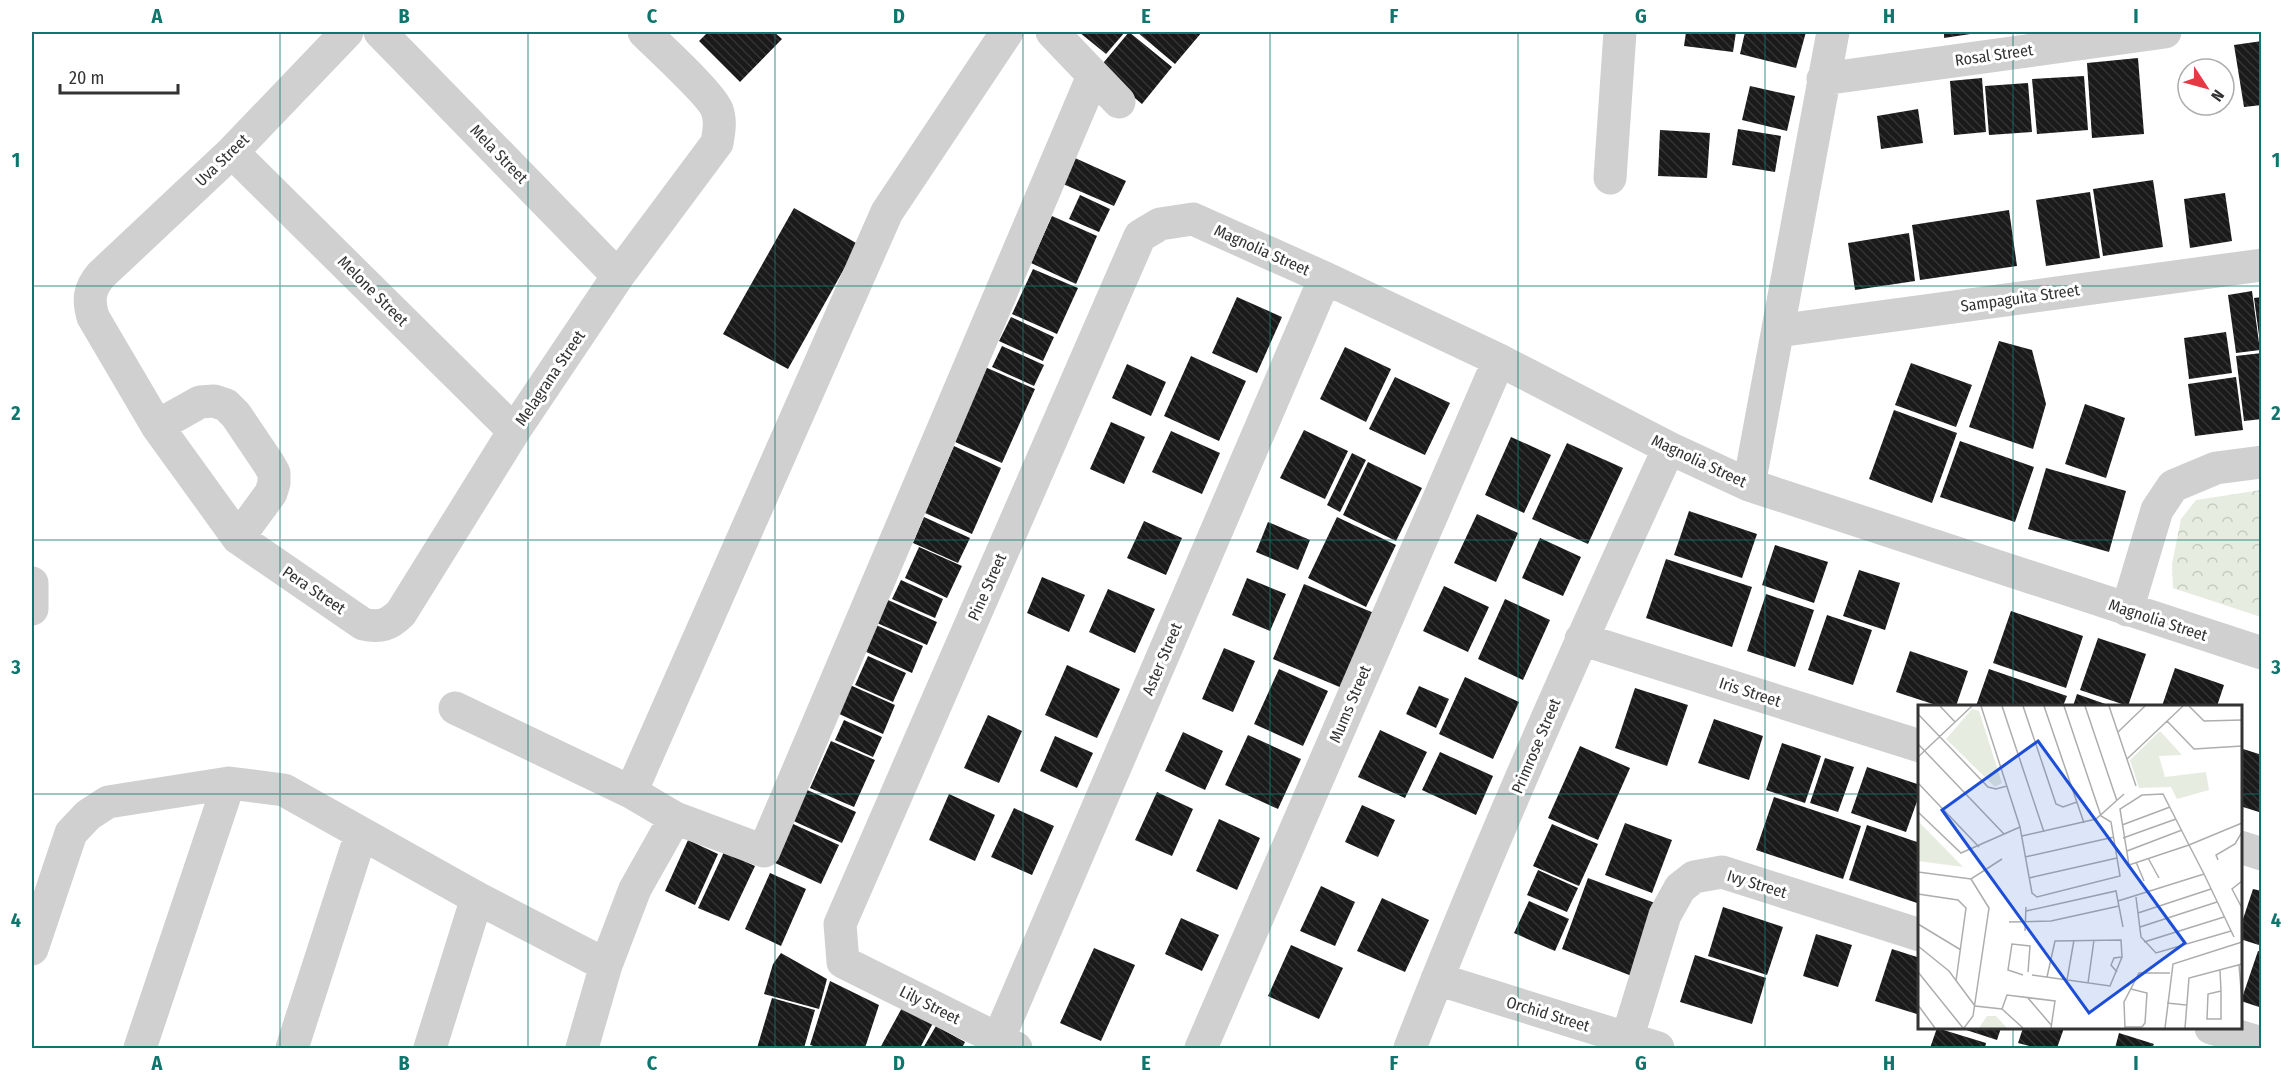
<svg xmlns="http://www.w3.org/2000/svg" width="2293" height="1080" viewBox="0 0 2293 1080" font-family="'Fira Sans Condensed',sans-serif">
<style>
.park{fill:url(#park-crowns)}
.building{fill:url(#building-back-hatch)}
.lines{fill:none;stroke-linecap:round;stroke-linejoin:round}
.minor{stroke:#d0d0d0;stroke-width:33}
.grid{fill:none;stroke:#0f766e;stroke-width:1.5;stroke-opacity:0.55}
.labels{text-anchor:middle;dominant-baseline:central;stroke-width:6;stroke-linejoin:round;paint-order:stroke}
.street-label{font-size:16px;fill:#333;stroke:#fff}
.inset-road{fill:none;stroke:#adadad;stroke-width:1.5}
.view{fill:#1d4ed8;fill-opacity:0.15;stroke:#1d4ed8;stroke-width:3}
.inset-edge{fill:none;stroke:#333;stroke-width:3}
.neatline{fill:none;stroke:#0f766e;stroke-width:2}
.grid-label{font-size:20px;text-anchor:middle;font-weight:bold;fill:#0f766e}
</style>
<defs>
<pattern id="park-crowns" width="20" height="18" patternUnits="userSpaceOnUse" patternTransform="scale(1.5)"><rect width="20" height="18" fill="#e6ecdf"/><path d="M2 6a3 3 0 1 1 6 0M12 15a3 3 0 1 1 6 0" fill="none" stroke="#c6cbc0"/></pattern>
<pattern id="building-back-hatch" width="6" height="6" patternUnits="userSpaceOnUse" patternTransform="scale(1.5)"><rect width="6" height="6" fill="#1a1a1a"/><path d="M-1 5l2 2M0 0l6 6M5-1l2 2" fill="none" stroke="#333"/></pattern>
</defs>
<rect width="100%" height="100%" fill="#fff"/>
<!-- park -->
<path class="park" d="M2261,490v127l-88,-29 -1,-24 9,-45 15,-19z"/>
<!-- building -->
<path class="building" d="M708,32h66l8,7 -42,43 -41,-41z
M1079,32h46l-19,22z
M1129,32l43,35 -30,37 -43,-36z
M1137,32h65l-27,32z
M1686,32h50l-3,20 -49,-6z
M1745,32h61l-10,36 -56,-14z
M1944,32h33v1l-33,5z
M2262,41v64l-18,2 -10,-62z
M2138,58l6,76 -52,4 -5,-75z
M2084,76l4,54 -51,4 -5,-55z
M1982,78l4,54 -32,3 -4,-54z
M2028,83l4,49 -43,3 -4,-49z
M1750,86l45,10 -8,35 -45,-11z
M1918,109l5,34 -42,6 -4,-33z
M1738,129l43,7 -6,36 -43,-7z
M1660,130l50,3 -3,45 -49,-2z
M1075,158l51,23 -12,25 -51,-22z
M2153,180l10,67 -60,9 -10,-67z
M2090,192l10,66 -54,8 -10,-66z
M2225,193l7,48 -42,7 -6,-49z
M1080,195l30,14 -11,23 -30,-13z
M794,208l64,36 -70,125 -65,-35z
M2009,210l8,56 -97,14 -8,-55z
M1052,216l45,20 -21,48 -45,-21z
M1909,233l6,48 -60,9 -7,-47z
M1033,269l45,19 -21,46 -45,-20z
M2252,291l8,59 -24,3 -8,-58z
M1237,297l45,20 -25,56 -45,-20z
M2262,297v46h-2l-6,-45z
M1011,317l43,20 -11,24 -44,-20z
M2226,332l6,41 -43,6 -5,-41z
M1999,341l33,9 14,54 -13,45 -64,-22z
M1002,346l42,19 -10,21 -42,-19z
M1345,347l46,22 -25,53 -46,-23z
M2262,353v66l-18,2 -8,-65z
M1191,356l55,25 -27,60 -55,-25z
M1911,363l61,22 -16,42 -61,-22z
M1127,364l39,18 -15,34 -39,-18z
M985,367l50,22 -33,74 -49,-22z
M1395,377l55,26 -25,52 -56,-26z
M2236,377l7,53 -48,6 -7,-52z
M2085,404l40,14 -19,60 -41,-14z
M1894,410l63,23 -25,70 -63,-24z
M1111,422l34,15 -21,47 -34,-15z
M1304,430l44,21 -23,48 -45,-21z
M1171,431l49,22 -18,41 -50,-22z
M1511,437l40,18 -27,58 -39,-18z
M1960,441l74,26 -19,55 -75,-25z
M1567,443l56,25 -35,76 -56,-25z
M954,446l47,22 -29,66 -47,-21z
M1352,453l14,7 -26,52 -13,-7z
M1368,462l54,26 -26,53 -53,-26z
M2046,468l80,23 -17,61 -81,-23z
M1689,511l68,23 -15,44 -68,-23z
M1477,514l41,19 -22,49 -42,-19z
M924,517l46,21 -12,25 -45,-20z
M1337,517l59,28 -30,62 -58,-29z
M1144,521l38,17 -16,37 -39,-17z
M1268,522l42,18 -12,30 -42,-18z
M1540,538l41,19 -18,39 -41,-18z
M1775,545l53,17 -14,41 -52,-18z
M919,547l43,19 -15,32 -42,-20z
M1666,559l86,28 -20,60 -86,-29z
M1859,570l41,13 -15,47 -42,-14z
M1042,577l43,18 -16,37 -42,-19z
M1247,578l39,16 -16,37 -38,-16z
M901,580l42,19 -8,19 -43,-19z
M1304,584l70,29 -32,75 -69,-29z
M1444,586l45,21 -21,45 -45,-21z
M1108,589l47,20 -20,44 -46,-21z
M1766,594l48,16 -19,57 -48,-16z
M1505,599l45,21 -27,60 -45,-21z
M888,600l49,22 -10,23 -50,-22z
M2011,611l72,25 -17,52 -73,-25z
M1827,615l45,15 -19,55 -45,-15z
M874,624l49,22 -11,27 -50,-23z
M2098,638l48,16 -18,52 -48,-16z
M1224,648l31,13 -22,51 -31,-13z
M1910,651l58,20 -12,35h-17l-43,-14z
M868,656l38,17 -13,29 -38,-17z
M1067,665l53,24 -23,49 -52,-23z
M2175,668l49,17 -7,21h-55z
M1279,669l49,22 -25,55 -49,-22z
M1989,669l78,27 -4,10h-87z
M1465,677l54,25 -26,57 -54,-25z
M850,685l45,20 -12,29 -46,-21z
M1419,686l30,13 -13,29 -30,-14z
M1635,688l53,17 -21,61 -52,-18z
M2077,694l34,12h-38z
M988,715l34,16 -23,52 -35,-15z
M1714,719l49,17 -14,44 -51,-17z
M844,720l38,17 -9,20 -38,-17z
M1380,730l47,22 -22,46 -47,-21z
M1183,732l40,19 -18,39 -40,-19z
M1248,735l53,24 -23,50 -53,-24z
M1055,736l38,17 -16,35 -37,-17z
M831,741l44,19 -21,47 -44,-19z
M1782,743l39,13 -16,47 -39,-13z
M1580,746l50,22 -32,72 -50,-22z
M2240,748l22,7v58l-22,-7z
M1440,752l53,24 -17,39 -54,-25z
M1825,758l29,9 -16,45 -28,-9z
M1867,767l53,18v8l-14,39 -55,-19z
M803,788l53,24 -14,31 -53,-24z
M1157,792l36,17 -21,47 -37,-16z
M949,794l46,21 -20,46 -46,-21z
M1774,797l87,29 -18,53 -87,-29z
M1362,805l33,15 -17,37 -33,-15z
M1014,808l40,18 -22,49 -41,-18z
M1219,819l41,19 -23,52 -41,-19z
M791,823l48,22 -18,39 -48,-22z
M1625,823l47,17 -20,53 -47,-18z
M1552,824l46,20 -19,42 -46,-20z
M1867,825l53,18v61l-71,-24z
M688,840l30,14 -23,51 -30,-14z
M724,852l31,14 -26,55 -31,-13z
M1538,870l40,18 -11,24 -40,-17z
M770,873l36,16 -25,57 -36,-17z
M1588,878l75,28 -26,72 -75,-29z
M1321,886l34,16 -20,44 -35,-15z
M2253,889l9,2v55l-22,-7v-11z
M1382,898l47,22 -24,52 -48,-21z
M1529,901l40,18 -14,32 -41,-18z
M1723,907l60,20 -16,48 -59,-19z
M1181,918l38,17 -17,36 -37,-17z
M1816,934l36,11 -14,42 -35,-11z
M1291,945l52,23 -24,51 -51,-23z
M1094,948l41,17 -34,76 -41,-18z
M1892,949l28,9v57l-45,-14z
M2258,951l4,1v56l-21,-7z
M781,953l46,26 -8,30 -55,-15 9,-30z
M1695,955l71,23 -14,46 -72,-22z
M830,981l49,24 -14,43h-45l-10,-3z
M772,998l43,12 -11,38h-47z
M903,1006l30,17 -13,25h-40z
M936,1026l29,16 -3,6h-39z
M1937,1028l49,15 -1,5h-55z
M1960,1028h41l-4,12z
M2023,1028h41l-7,20h-20l-19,-5z
M2119,1033l35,11 -2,4h-37z"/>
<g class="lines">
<!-- minor -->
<path class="minor" d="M347,32l-115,120 -131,123c-12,14 -13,25 -8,42l64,109 81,112 125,86c17,4 26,1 38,-11l113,-182 104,-155 99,-133c2,-11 4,-22 0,-33 -5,-15 -59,-64 -73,-78
M380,32l238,244
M1052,32l67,70
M1823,79l342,-47
M232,152l282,279
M1610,178l10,-146
M1778,331l484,-66
M157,426l43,-24 14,-1 12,4 10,10 33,49 5,9v10l-3,10 -33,45
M1749,485l84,-453
M32,583v26
M2127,610l30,-100 16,-24 43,-18 46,-6
M1581,639l339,107
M455,708l176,84 44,26 89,33 329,-775
M631,792l256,-580 120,-180
M2240,847l22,7
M32,949l39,-116 17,-18 20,-13 121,-19 55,7 193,108 129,67
M1437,979l221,69
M2211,1028l51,15
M1627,1039l38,-124 15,-27 14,-11 28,-5 198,63
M998,1040l327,-762
M140,1048l89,-265
M292,1048l69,-214
M430,1048l47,-150
M582,1048l24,-83 29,-76 40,-71
M1016,1048l-173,-86 -3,-38 300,-688 20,-12 33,-5 132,59 174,82 170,88 80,37 513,168
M1201,1048l298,-688
M1410,1048c79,-203 168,-402 259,-600"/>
</g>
<!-- grid -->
<path class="grid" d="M280,32v1016M528,32v1016M775,32v1016M1023,32v1016M1270,32v1016M1518,32v1016M1765,32v1016M2013,32v674M32,286h2230M32,540h2230M32,794h1888M2240,794h22M2013,1028v20"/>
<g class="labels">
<!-- street labels -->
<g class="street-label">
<text transform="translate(1994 55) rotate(-8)">Rosal Street</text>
<text transform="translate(499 154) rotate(46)">Mela Street</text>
<text transform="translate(222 160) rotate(-44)">Uva Street</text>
<text transform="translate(1262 250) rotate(24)">Magnolia Street</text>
<text transform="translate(373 291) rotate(45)">Melone Street</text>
<text transform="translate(2020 298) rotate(-8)">Sampaguita Street</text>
<text transform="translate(550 378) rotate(-56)">Melagrana Street</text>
<text transform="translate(1699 461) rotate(25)">Magnolia Street</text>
<text transform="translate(987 587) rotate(-66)">Pine Street</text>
<text transform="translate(314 590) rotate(34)">Pera Street</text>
<text transform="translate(2158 620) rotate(18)">Magnolia Street</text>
<text transform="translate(1162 659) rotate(-67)">Aster Street</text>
<text transform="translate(1750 692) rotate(18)">Iris Street</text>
<text transform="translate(1350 704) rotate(-67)">Mums Street</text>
<text transform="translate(1536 746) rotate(-67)">Primrose Street</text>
<text transform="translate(1757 884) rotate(17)">Ivy Street</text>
<text transform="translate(930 1005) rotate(27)">Lily Street</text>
<text transform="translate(1548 1014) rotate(17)">Orchid Street</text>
</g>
</g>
<!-- overview -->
<g transform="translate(1918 705)">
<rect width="324" height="324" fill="#fff"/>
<path d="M0,116l45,46 -45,-6zM69,311h9l11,12h-28z" fill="#e6ecdf"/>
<path d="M54,4l7,2 23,72 -7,4 -49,-48zM242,26l22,24 -23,1 6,21 41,-5 3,18 -32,9 -6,-12 -32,1 -9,-28z" fill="#e6ecdf"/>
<path d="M59 58a8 8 0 1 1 16 0a8 8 0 1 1-16 0Z" fill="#e6ecdf"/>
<path class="inset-road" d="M22,1l15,16M63,1l39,121 12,66 5,4 83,-21 -9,-54 -10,-6 -37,-110M84,1l42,126M105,1l33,98 7,3 14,-5M126,1l40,117M167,1l32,95M191,1l27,80M271,1l15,15 38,-1M0,9l70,73 8,2 11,-3M249,16l27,28 48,-3M200,27l27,-26M0,39l86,90M0,52l54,-51M209,54l56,-53M0,78l61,64M0,107l43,41 59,-26M204,120l48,-18M104,131l74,-17 28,-25M205,133l53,-19M209,146l55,-21M107,152l89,-20M230,153l11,20M300,155l-2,-5 19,-11 7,-12M218,157l8,19M0,167l53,7 31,-20M111,173l88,-20M324,176l-10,8 10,19M0,189l40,6 8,8 -10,73M218,192l5,40 15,16 75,-22M200,196l86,-27M108,206l90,-20 7,36M220,208l73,-24M91,217l42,-1 68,-15M0,219l43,26M222,222l77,-25M107,226l1,-24M316,232l-30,-63 -15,-29 -26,-51 -21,1 -22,14 9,56 60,-20 53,-22M226,237l80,-25M0,241l31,25 26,35 27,3 21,19M321,260l3,36M302,265l1,21v28h-14l1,-25 13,-3M0,267l45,56M199,267l-6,-7 3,-7 8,-1M105,270l-15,-5 4,-26 18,2 -2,26M114,270l78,11 12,-29 -1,-17 -66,1 -8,36M149,275l7,-40M170,278l6,-43M110,293l24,28M249,298l19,2M0,300l17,23M84,304l5,-14 48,6 -4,27M207,322h17l3,-4 2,-30 -16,-4M46,323l9,-12 16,-108 -18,-29M207,323l-1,-26 15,-29h31M247,323l8,-64 69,-22M267,323l4,-50 53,-14"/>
<path class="view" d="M120,36l147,202 -96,70 -147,-203z"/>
<rect width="324" height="324" class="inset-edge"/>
</g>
<!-- border -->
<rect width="2293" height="1080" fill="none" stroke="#ffffff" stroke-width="66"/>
<!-- north arrow -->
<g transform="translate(2206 87) rotate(126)"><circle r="28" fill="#ffffff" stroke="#adadad" stroke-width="1.5"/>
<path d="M0-4.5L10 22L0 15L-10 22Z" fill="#e63946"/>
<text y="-9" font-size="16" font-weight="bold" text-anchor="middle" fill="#333333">N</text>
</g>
<!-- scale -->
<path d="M60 84v9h118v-9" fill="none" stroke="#333333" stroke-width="3"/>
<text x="69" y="84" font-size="18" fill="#333333" stroke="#ffffff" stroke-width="4.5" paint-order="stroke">20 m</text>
<rect x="33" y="33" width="2227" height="1014" class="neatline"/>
<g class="grid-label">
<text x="157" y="23">A</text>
<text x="404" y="23">B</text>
<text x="652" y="23">C</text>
<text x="899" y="23">D</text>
<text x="1146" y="23">E</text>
<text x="1394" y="23">F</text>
<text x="1641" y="23">G</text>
<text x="1889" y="23">H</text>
<text x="2136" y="23">I</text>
<text x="16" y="167">1</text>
<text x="2276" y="167">1</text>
<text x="16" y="420">2</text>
<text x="2276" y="420">2</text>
<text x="16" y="674">3</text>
<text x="2276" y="674">3</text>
<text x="16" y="927">4</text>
<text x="2276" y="927">4</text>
<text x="157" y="1070">A</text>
<text x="404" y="1070">B</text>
<text x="652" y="1070">C</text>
<text x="899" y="1070">D</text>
<text x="1146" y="1070">E</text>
<text x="1394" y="1070">F</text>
<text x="1641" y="1070">G</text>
<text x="1889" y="1070">H</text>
<text x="2136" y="1070">I</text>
</g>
</svg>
